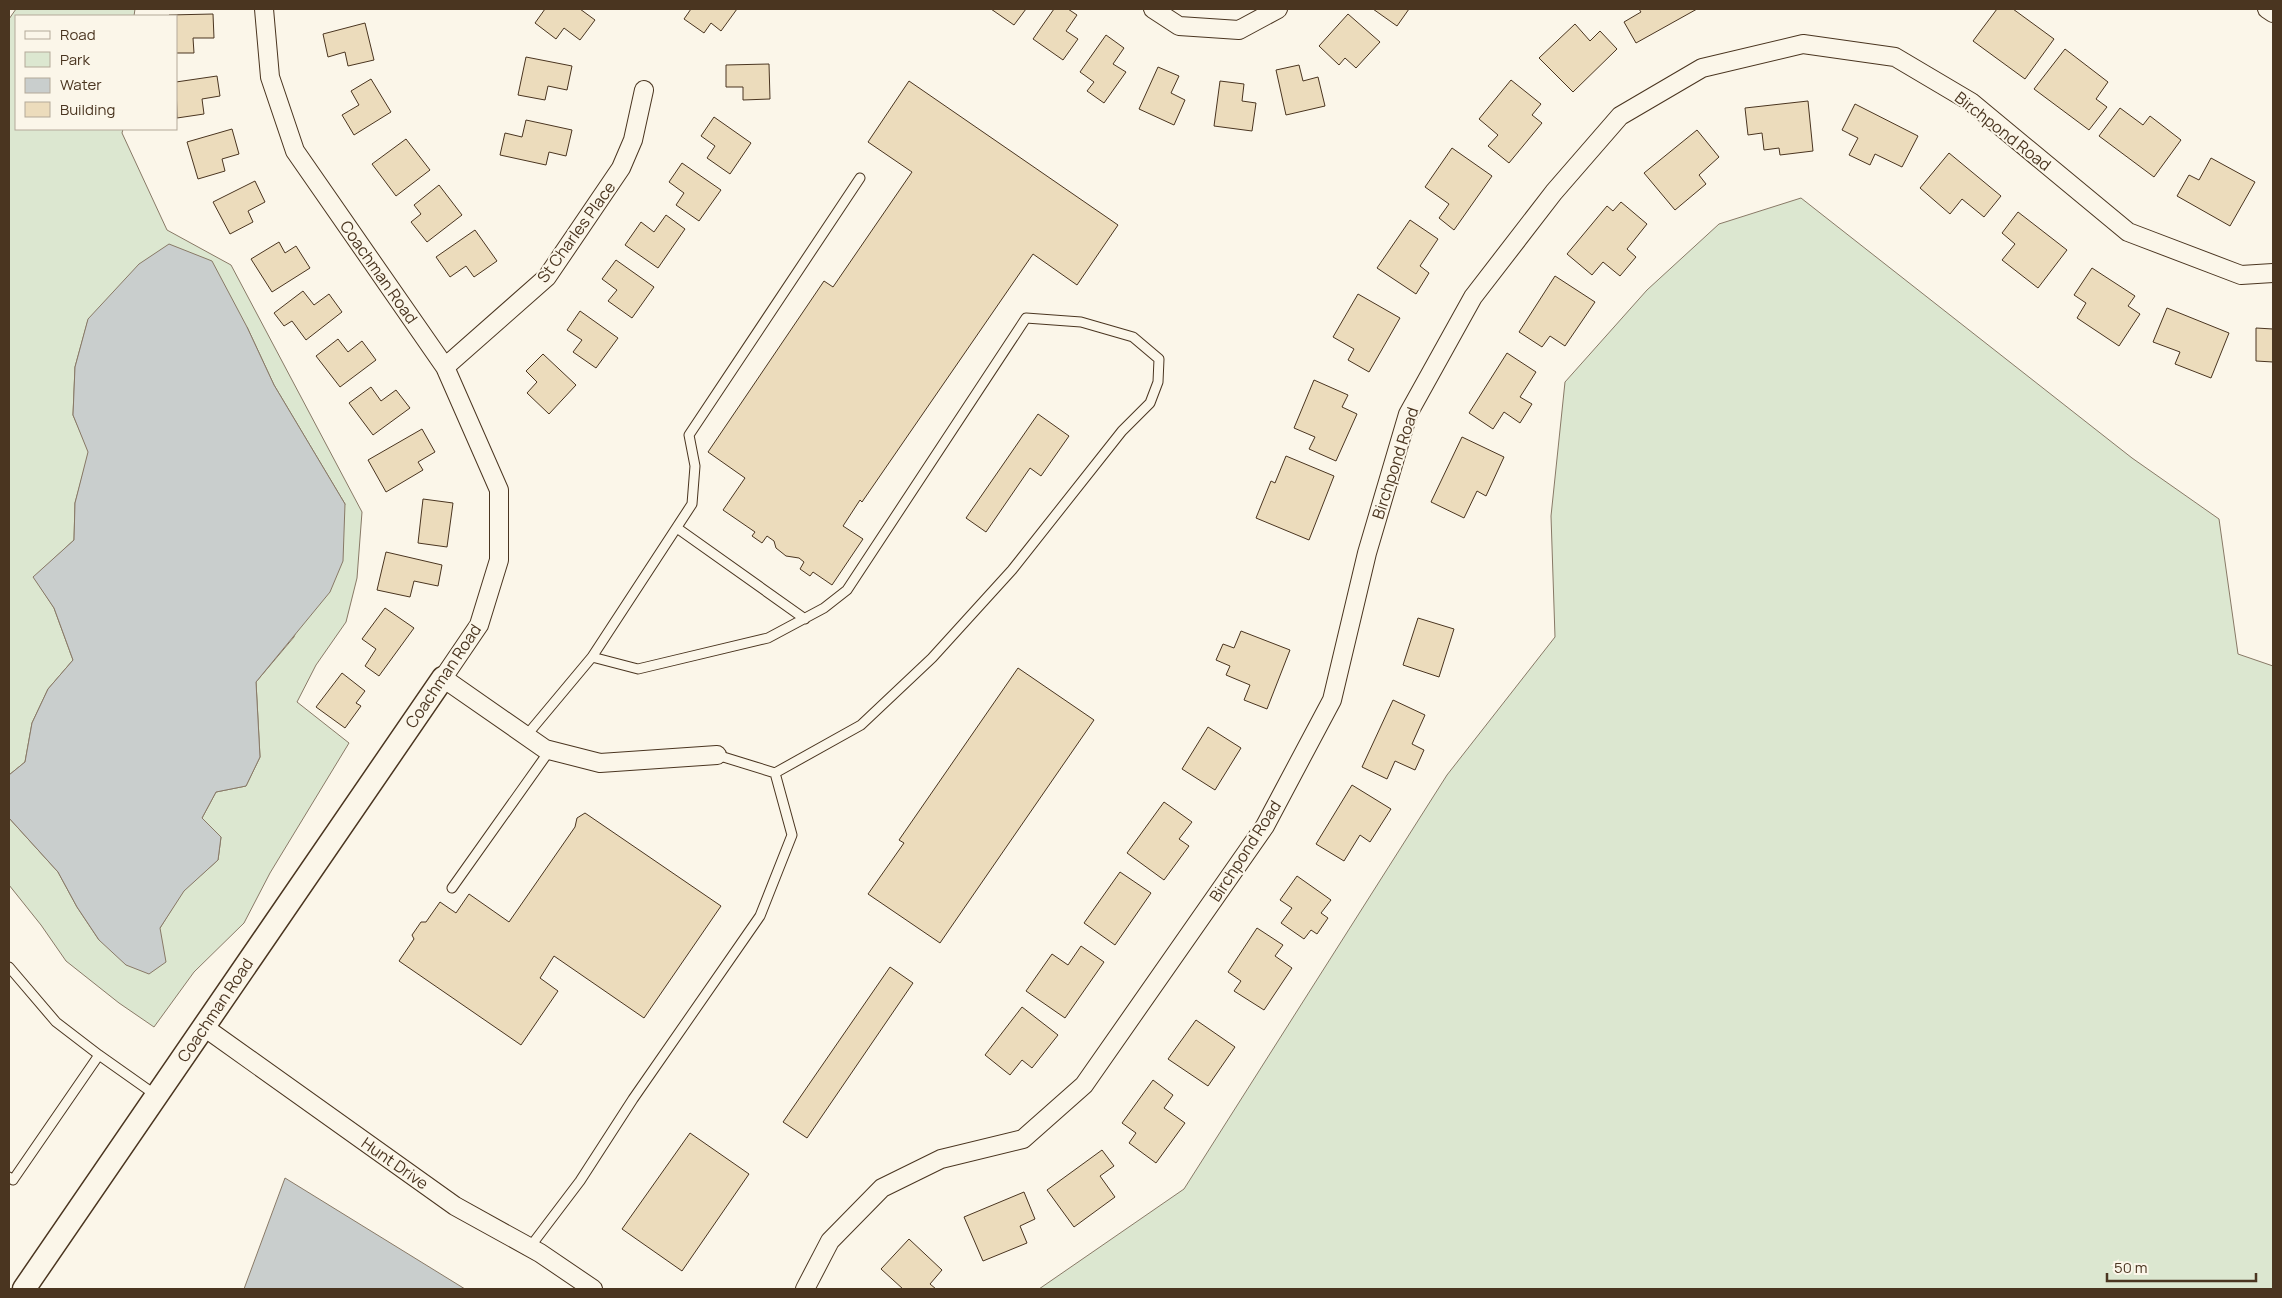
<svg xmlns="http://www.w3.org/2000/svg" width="2282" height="1298" viewBox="0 0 2282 1298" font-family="Manrope,sans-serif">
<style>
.green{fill:#dce7d0;stroke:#887966}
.water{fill:#c9cecd;stroke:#887966}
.building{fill:#ecdcbc;stroke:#4a3520}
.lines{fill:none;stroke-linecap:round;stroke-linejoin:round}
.service-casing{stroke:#4a3520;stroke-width:11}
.minor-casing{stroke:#4a3520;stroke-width:20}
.tertiary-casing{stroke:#4a3520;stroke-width:25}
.service{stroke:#fbf6e9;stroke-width:9}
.minor{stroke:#fbf6e9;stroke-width:18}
.tertiary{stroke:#fbf6e9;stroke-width:22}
.labels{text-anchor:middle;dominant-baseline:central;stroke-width:4;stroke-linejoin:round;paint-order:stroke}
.street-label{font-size:16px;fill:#4a3520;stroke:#fbf6e9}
</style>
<rect width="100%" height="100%" fill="#fbf6e9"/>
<!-- green -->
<path class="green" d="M16,9h119l-1,7h-118v113h107l-1,4 45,97 64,35 131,247 -5,66 -11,44 -30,43 -19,37 52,41 -79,130 -26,50 -50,49 -40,55 -35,-24 -53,-42 -25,-36 -32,-40v-67l49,54 19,35 22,33 61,-12 23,-37 35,-31 3,-23 -19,-19 14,-26 30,-6 14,-29 -4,-75 38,-45 51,-133 -71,-119 -27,-58 -159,-7 -13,47 -2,48 16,37 -14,51 -1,37 -40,37 20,31 19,52 -25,29 -16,34 -7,39 -16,13v-756z
M1801,198l331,260 87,61 19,135 35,12v623h-1234l145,-100 263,-414 108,-138 -4,-121 14,-134 82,-92 72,-66z"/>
<!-- water -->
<path class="water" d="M169,244l43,17 35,66 27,58 71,119 -2,57 -13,31 -74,90 4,75 -14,29 -30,6 -14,26 19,19 -3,23 -34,31 -24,37 6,34 -17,12 -23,-9 -27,-25 -22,-33 -19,-35 -49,-54v-43l16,-13 7,-39 16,-34 25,-29 -19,-52 -21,-31 41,-37 1,-37 13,-51 -15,-37 2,-48 13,-48 51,-55z
M285,1178l180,111h1h-222z"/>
<!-- building -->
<path class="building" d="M545,9h35l15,11 -15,20 -16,-12 -8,11 -21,-16z
M691,9h46l-16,22 -10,-8 -7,10 -20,-14z
M991,9h35l-12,16z
M1054,9h14l9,6 -11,16 12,8 -15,21 -30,-21z
M1373,9h36l-12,17z
M1639,9h58l-61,34 -12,-21 17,-10z
M1997,9h16l41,30 -29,40 -52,-38z
M213,14l1,24h-21l1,15h-18v-37h-7v-1z
M1348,14l32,28 -24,26 -11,-10 -6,7 -20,-19z
M365,23l9,37 -26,6 -3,-14 -17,5 -5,-23z
M1575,24l15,17 10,-10 17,18 -44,43 -34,-34z
M1106,35l18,13 -11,16 13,8 -22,31 -17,-12 7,-9 -14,-10z
M2065,49l43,33 -12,17 11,8 -18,23 -55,-41z
M526,57l46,9 -5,24 -19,-4 -3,14 -27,-5z
M769,64l1,35 -27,1v-13h-17v-22z
M1299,65l4,16 15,-4 7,29 -39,9 -10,-45z
M1158,67l21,9 -8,17 14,7 -11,25 -35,-16z
M217,76l3,20 -18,3 2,15 -27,4 -1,-36z
M371,79l20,33 -37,23 -12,-20 17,-10 -8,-14z
M1511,80l30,24 -9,11 10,8 -33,40 -21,-17 10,-11 -19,-16z
M909,81l209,144 -41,60 -44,-31 -171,248 -2,-2 -17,26 20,13 -31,46 -19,-13 -3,4 -10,-7 4,-7 -5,-4 -13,-2 -10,-8 -2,-7 -7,-5 -5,7 -10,-7 3,-4 -32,-22 22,-32 -37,-26 116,-171 9,6 79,-115 -44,-30z
M1220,81l24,3 -2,17 14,2 -4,28 -38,-5z
M1808,101l5,50 -33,4 -1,-7 -15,2 -2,-17 -14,2 -3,-27z
M1855,104l63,32 -16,31 -27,-13 -5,11 -21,-10 9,-17 -16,-8z
M2120,108l23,17 7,-9 31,24 -27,37 -55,-41z
M714,117l37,26 -21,31 -23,-16 8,-12 -14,-10z
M526,120l46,10 -6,26 -17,-4 -3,13 -46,-10 5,-22 17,4z
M232,129l7,25 -17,5 3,12 -27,8 -11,-37z
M1697,130l22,27 -20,18 7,9 -31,26 -31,-37z
M406,139l24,31 -34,26 -24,-32z
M1452,148l40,28 -38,54 -15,-12 10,-14 -24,-17z
M1949,153l52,43 -17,21 -22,-18 -12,15 -30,-26z
M2211,158l44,24 -25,44 -53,-30 12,-21 10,5z
M682,163l39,27 -22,31 -23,-16 8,-12 -15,-11z
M255,181l10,21 -17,9 5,11 -23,12 -17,-32z
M439,185l23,30 -35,27 -16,-20 10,-8 -7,-9z
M1621,202l26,22 -20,25 9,8 -16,19 -17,-14 -11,13 -25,-21 40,-48 6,5z
M2018,212l49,38 -29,38 -36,-28 13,-16 -13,-11z
M666,215l19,14 -27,39 -33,-23 16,-23 13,10z
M1410,220l28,19 -18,27 9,7 -13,21 -39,-26z
M475,230l22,31 -23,16 -8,-11 -16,11 -14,-20z
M279,242l6,11 11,-7 14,22 -38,24 -21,-33z
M616,260l38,27 -22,31 -24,-17 9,-11 -15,-11z
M2092,268l43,28 -7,10 12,8 -21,32 -42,-28 9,-15 -12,-8z
M1555,276l40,26 -30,44 -15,-10 -8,11 -23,-15z
M303,291l11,14 15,-11 13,18 -36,28 -14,-19 -8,5 -10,-13z
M1358,294l42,24 -31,54 -21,-12 6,-11 -21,-12z
M2167,308l62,25 -18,45 -36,-14 5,-12 -27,-10z
M580,311l38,27 -22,30 -23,-16 9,-12 -15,-10z
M2256,328l17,1v33l-17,-1z
M338,339l10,13 14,-11 14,19 -36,27 -24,-31z
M1507,353l29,19 -16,25 12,7 -12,19 -16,-11 -11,17 -24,-16z
M543,354l33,31 -27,29 -22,-21 10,-11 -11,-11z
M1314,380l34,15 -6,12 15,7 -21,47 -27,-12 6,-12 -21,-9z
M371,387l10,14 15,-11 14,18 -37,27 -24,-32z
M1038,414l31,22 -28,40 -11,-8 -44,64 -20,-14z
M422,429l13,23 -17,10 5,8 -37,22 -18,-32z
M1462,437l42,20 -18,39 -9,-5 -13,27 -33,-16z
M1286,456l48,20 -25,64 -53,-22 15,-37 4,2z
M423,499l30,4 -6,44 -29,-4z
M386,552l56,13 -4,21 -24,-5 -4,16 -33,-7z
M385,608l29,20 -35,48 -14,-10 11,-17 -14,-10z
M1418,618l36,11 -15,48 -36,-12z
M1241,631l49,19 -23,59 -23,-9 6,-15 -24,-10 4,-9 -14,-6 7,-16 11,4z
M1018,668l76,52 -154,223 -72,-49 36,-51 -5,-3z
M342,673l23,18 -9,12 5,3 -16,22 -29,-21z
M1393,700l32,15 -13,29 12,6 -9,20 -20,-9 -8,18 -25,-12z
M1208,727l33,21 -26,42 -33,-21z
M1352,785l39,24 -21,33 -10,-7 -16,26 -28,-17z
M1164,802l28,20 -13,17 10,7 -25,34 -37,-27z
M585,813l136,93 -77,112 -90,-62 -14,22 18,13 -37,54 -122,-84 15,-22 -2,-4 9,-13h5l14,-20 16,11 13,-19 40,28 66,-95 2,-9z
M1120,872l31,21 -36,52 -31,-22z
M1297,876l34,24 -10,13 7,5 -11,16 -6,-4 -7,9 -23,-16 11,-15 -12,-8z
M1257,928l26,17 -8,11 17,12 -28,42 -30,-19 7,-10 -13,-9z
M1081,946l23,16 -39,56 -39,-27 26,-37 16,11z
M890,967l23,16 -106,155 -24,-16z
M1022,1007l36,28 -26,33 -10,-8 -12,15 -25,-20z
M1196,1020l39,27 -27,39 -40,-27z
M1153,1080l20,15 -9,13 21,15 -29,40 -27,-20 7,-10 -14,-10z
M690,1133l59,41 -67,97 -60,-42z
M1102,1150l12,16 -14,10 15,21 -41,30 -27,-37z
M1024,1192l11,27 -15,7 7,17 -44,18 -19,-44z
M909,1239l33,31 -12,14 6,5h-33l-22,-20z"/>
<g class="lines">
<!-- service casing -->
<g class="service-casing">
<path id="service" d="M677,528l128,91
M592,657l46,12 130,-31 56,-30 23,-18 179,-272 55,4 52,15 26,22 -1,23 -8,21 -28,28 -110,139 -80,88 -71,67 -86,48 -58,-18
M526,736l66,-79 100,-153 3,-38 -6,-31 171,-257
M452,888l98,-138
M9,967l47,55 43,33 58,41
M9,1177l4,3 86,-125
M530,1247l50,-66 53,-82 127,-183 32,-81 -17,-62"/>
</g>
<!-- minor casing -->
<g class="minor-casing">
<path id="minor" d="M264,9l6,68 25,74 150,216 54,123v70l-20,65 -36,53 102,71 55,14 117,-8
M1153,9l26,17 60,4 39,-21
M2267,9l6,4
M445,367l102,-90 74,-109 12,-28 11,-50
M204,1027l251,179 85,47 53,36
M805,1289l25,-48 52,-53 59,-29 82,-20 61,-54 181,-259 67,-126 35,-147 41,-139 65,-117 81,-105 66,-76 82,-48 101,-24 92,13 76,45 157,130 113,43 32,-2"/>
</g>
<!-- tertiary casing -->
<g class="tertiary-casing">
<path id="tertiary" d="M24,1289l419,-611"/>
</g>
<!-- service -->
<use href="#service" class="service"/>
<!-- minor -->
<use href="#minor" class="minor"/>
<!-- tertiary -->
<use href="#tertiary" class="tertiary"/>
</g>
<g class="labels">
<!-- street labels -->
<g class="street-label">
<text transform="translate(2003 131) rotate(38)">Birchpond Road</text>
<text transform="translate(576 232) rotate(-54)">St Charles Place</text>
<text transform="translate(379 272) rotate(55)">Coachman Road</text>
<text transform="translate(1395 463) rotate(-72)">Birchpond Road</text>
<text transform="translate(443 676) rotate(-56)">Coachman Road</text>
<text transform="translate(1245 851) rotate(-57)">Birchpond Road</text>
<text transform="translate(215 1010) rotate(-56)">Coachman Road</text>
<text transform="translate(395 1163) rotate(35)">Hunt Drive</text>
</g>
</g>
<!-- border -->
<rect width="2282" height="1298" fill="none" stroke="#4a3520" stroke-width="20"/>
<!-- legend -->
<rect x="15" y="15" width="162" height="115" fill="#fbf6e9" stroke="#b4a999"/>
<rect x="25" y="31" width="25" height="8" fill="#fbf6e9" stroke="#b4a999"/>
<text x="60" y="40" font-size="15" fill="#4a3520">Road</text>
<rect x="25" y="52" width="25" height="15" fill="#dce7d0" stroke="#b4a999"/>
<text x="60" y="65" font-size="15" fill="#4a3520">Park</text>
<rect x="25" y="78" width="25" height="15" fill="#c9cecd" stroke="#b4a999"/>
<text x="60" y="90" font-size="15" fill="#4a3520">Water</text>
<rect x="25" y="102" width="25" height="15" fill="#ecdcbc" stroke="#b4a999"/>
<text x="60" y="115" font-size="15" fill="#4a3520">Building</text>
<!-- scale -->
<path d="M2107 1273v8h149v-8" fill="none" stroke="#4a3520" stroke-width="2.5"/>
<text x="2114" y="1273" font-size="15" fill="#4a3520" stroke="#fbf6e9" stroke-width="4" paint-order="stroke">50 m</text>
</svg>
